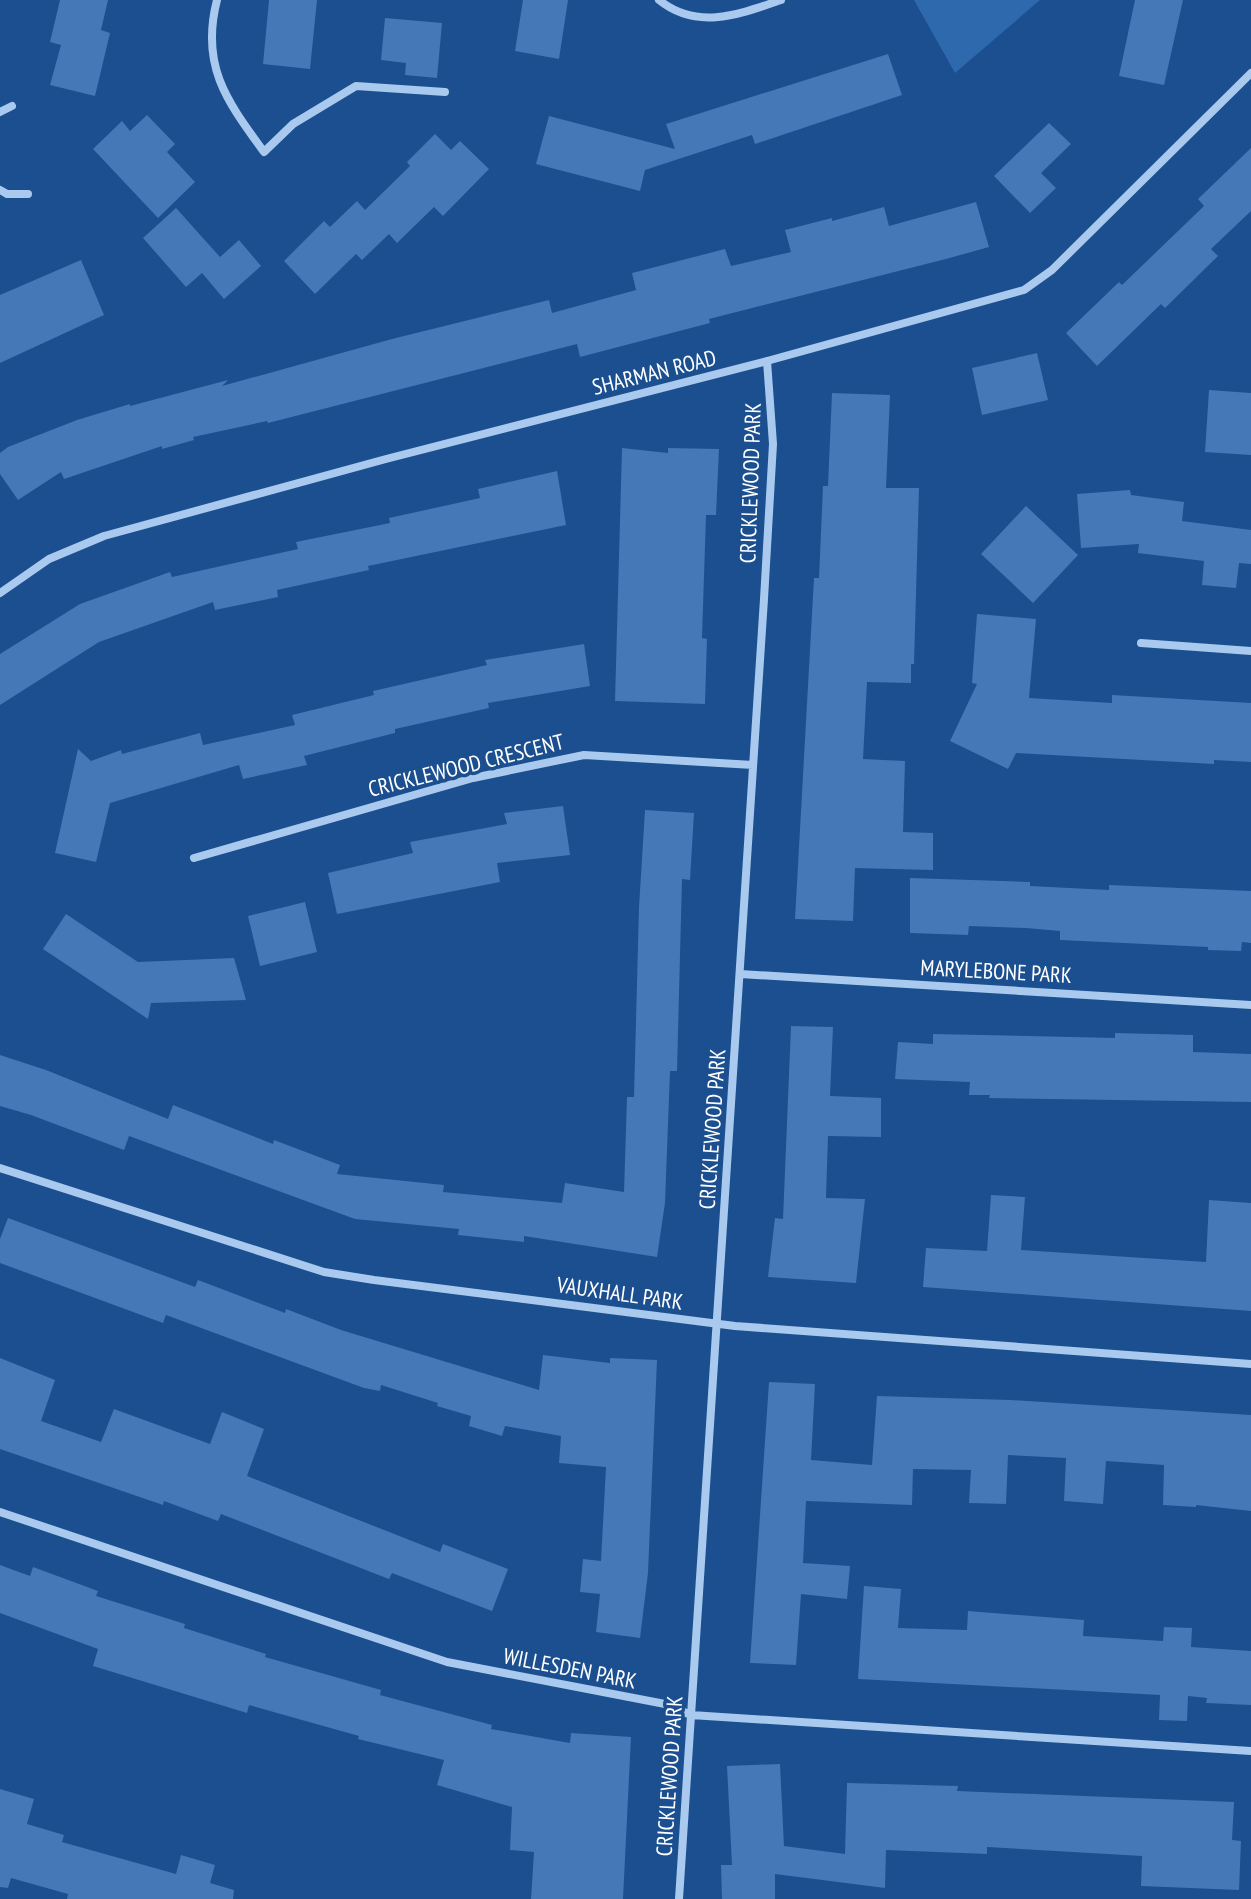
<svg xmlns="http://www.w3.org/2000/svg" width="1251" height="1899" viewBox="0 0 1251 1899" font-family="'PT Sans Narrow',sans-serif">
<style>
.green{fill:#2e69ad}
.building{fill:#4478b7}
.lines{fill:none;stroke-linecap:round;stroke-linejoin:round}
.minor{stroke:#a9c9ee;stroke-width:8}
.labels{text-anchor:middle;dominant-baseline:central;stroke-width:7;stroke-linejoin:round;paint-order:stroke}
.street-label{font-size:22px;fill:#fff;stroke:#1b4f8f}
</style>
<rect width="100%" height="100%" fill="#1b4f8f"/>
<!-- green -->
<path class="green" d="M914,0h126l-85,73z"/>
<!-- building -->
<path class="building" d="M60,0h48l-7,30 9,3 -15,63 -45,-11 11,-40 -11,-3z
M269,0h48l-7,69 -47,-5z
M523,0h45l-9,59 -44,-8z
M1135,0h48l-19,85 -45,-9z
M385,18l57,5 -5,55 -32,-3 1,-12 -25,-3z
M888,54l14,41 -147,49 -3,-9 -107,35 -5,21 -104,-27 13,-48 126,33 -9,-25z
M147,115l28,29 -8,8 28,30 -37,36 -65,-69 29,-28 8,10z
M1049,123l22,21 -30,29 15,15 -26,25 -36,-37z
M435,134l16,16 9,-9 29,28 -46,47 -9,-9 -37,36 -8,-9 -27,26 -6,-6 -41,40 -31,-33 40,-40 6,6 27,-26 8,9 45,-44 -3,-4z
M1251,148v63l-40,38 7,7 -53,52 -4,-4 -64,62 -31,-33 53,-51 3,3 82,-79 -6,-7z
M976,202l13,45 -43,12 -237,60 1,4 -130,34 -3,-13 -309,79 -1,-2 -74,16 1,3 -32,9v-3l-98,33 -3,-7 -43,28 -18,-26v-21l8,-6 69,-27 53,-16v2l98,-26 -6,6 170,-47 157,-39 3,13 84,-23 -4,-17 93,-24 6,17 60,-14 -6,-22 47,-12v3l52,-14 5,19z
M176,208l44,49 19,-17 22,26 -37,33 -22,-26 -16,14 -43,-49z
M81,260l23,55 -104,48v-68z
M1037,353l11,47 -66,15 -10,-47z
M1209,390l42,3v62l-46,-3z
M832,393l58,2 -4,93h33l-5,176h-3v19l-44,-1 -4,77 42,2 -2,71 30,1v37l-78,-2 -2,53 -58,-2 19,-341h5l4,-92h5z
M622,448l46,5v-5l51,1 -3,66h-10l-4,123 5,1 -2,65 -90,-3z
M557,471l9,54 -198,41 1,4 -92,20 1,7 -63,13 -2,-8 -114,40 -99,63v-51l80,-50 90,-32 2,5 126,-28 -2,-7 94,-19 -1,-5 91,-20 -2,-9z
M1130,490l1,5 53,7 -2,19 69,9v34l-12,-1 -3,25 -34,-3 2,-24 -66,-8 1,-9 -58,4 -4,-54z
M1026,506l52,49 -45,48 -52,-49z
M977,614l59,5 -7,79 83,5v-8l139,8v59l-37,-2v4l-198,-11 -8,16 -58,-28 27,-57 -5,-1z
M584,644l6,42 -102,17 1,5 -94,21v4l-91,23 3,9 -64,14 -4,-14 -129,38 -14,59 -41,-9 23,-104 13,12 30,-11 1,4 78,-21 3,12 92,-20 -3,-10 82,-20 -1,-4 114,-26 -2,-5z
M563,806l7,49 -73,8 3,19 -163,32 -9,-41 85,-20 -3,-11 97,-18 -3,-11z
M645,810l49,3 -4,67 -8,-1 -5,192h-7l-5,132 -8,54 -133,-21v6l-66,-7 1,-6 -104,-10 -226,-83 -5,14 -93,-35 -31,-9v-51l46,15 122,49 5,-14 100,39 1,-4 66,25 -3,9 107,11 -1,7 119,11 3,-20 59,9 3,-95h7l5,-190z
M910,878l120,4v4l79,4v-5l142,6v52l-9,-1 -1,9 -33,-1v-3l-148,-7v-9l-34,-3 -57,-2 -1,9 -58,-2z
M305,902l12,50 -57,14 -12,-50z
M66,914l72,48 96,-4 12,42 -95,3 -3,16 -105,-70z
M791,1026l42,1 -3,69 51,2v39l-53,-1 -2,62 39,1 -9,84 -88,-6 7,-59 8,1z
M1115,1033l78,2v17l58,2v48l-262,-4 1,-3h-21l1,-13 -75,-3 3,-37 35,2v-10l182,4z
M991,1195l34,2 -4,53 185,12 3,-62 42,3v108l-328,-24 3,-39 61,3z
M8,1218l187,69 3,-7 87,33 1,-4 55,21 198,60 4,-35 67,8v-5l47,2 -9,213 -8,65 -44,-6 4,-38 -20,-2 3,-33 18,2 5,-94 -47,-4 2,-27 -56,-10 -3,10 -33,-10 2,-10 -34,-10 1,-3 -57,-18 -1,6 -16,-3 -198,-73 -3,8 -163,-60v-24z
M0,1358l55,22 -14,41 60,21 13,-33 96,35 12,-32 42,17 -17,47 193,76 3,-8 65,25 -16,42 -100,-38 -3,6 -168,-65 -3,7 -54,-20 -1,4 -163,-56z
M769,1382l46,2 -4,76 61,5 5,-69 133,4 241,15v96l-55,-6v2l-33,-2 1,-40 -58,-4 -3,43 -39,-3 2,-43 -58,-3 -2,49 -37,-1 2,-33 -58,-1 -1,36 -106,-4 -3,62 47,3 -3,33 -46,-5 -5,71 -46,-2z
M0,1565l30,11 3,-9 65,24 -2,5 89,28 -1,4 82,26 -1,3 116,33 -1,5 112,30 -1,4 79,14 1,-10 60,4 -8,162h-92l3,-47 -24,-2 2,-43 -75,-22 7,-25 -86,-21 1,-3 -110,-31 -2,8 -154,-47 5,-17 -98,-36z
M864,1586l37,3 -3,39 69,2 1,-19 116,9 -1,16 80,5 1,-14 28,1 -1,19 60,4v54l-45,-2 1,-5 -19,-2 -1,25 -28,-1 1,-25 -302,-16z
M780,1764l4,82 61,8 2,-71 111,3 -1,5 277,11 -2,38 9,1 -2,49 -98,-4 1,-30 -155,-9v7l-101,-4 -1,38 -110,-14v25h-53l-1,-34h11l-5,-99z
M0,1789l34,10 -7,25 37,11 -2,7 114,32 5,-19 34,10 -5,18 24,7 -1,9h-166l1,-5 -57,-16 -3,10 -8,-1z"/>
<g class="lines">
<!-- minor -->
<path class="minor" d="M217,0c-17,66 10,101 47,152l29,-28 63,-38 89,6
M659,0c38,31 81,14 122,0
M0,112l12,-6
M0,190l7,4h21
M0,593l49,-34 55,-23 282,-77 381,-98 257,-71 28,-20 199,-197
M1141,643l110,8
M194,858l279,-80 111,-23 169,10
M740,974l511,31
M0,1168l324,104 50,8 361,46 516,38
M0,1512l447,150 218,42 26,11 560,36
M679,1899l85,-1300 9,-155 -6,-83"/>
</g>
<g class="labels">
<!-- street labels -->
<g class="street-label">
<text transform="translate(654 372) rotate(-14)">SHARMAN ROAD</text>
<text transform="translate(750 483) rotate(-88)">CRICKLEWOOD PARK</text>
<text transform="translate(466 765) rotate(-14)">CRICKLEWOOD CRESCENT</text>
<text transform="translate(996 971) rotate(3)">MARYLEBONE PARK</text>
<text transform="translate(712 1129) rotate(-86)">CRICKLEWOOD PARK</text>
<text transform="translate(620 1293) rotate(8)">VAUXHALL PARK</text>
<text transform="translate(570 1668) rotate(11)">WILLESDEN PARK</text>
<text transform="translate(669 1776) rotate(-86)">CRICKLEWOOD PARK</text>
</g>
</g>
</svg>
